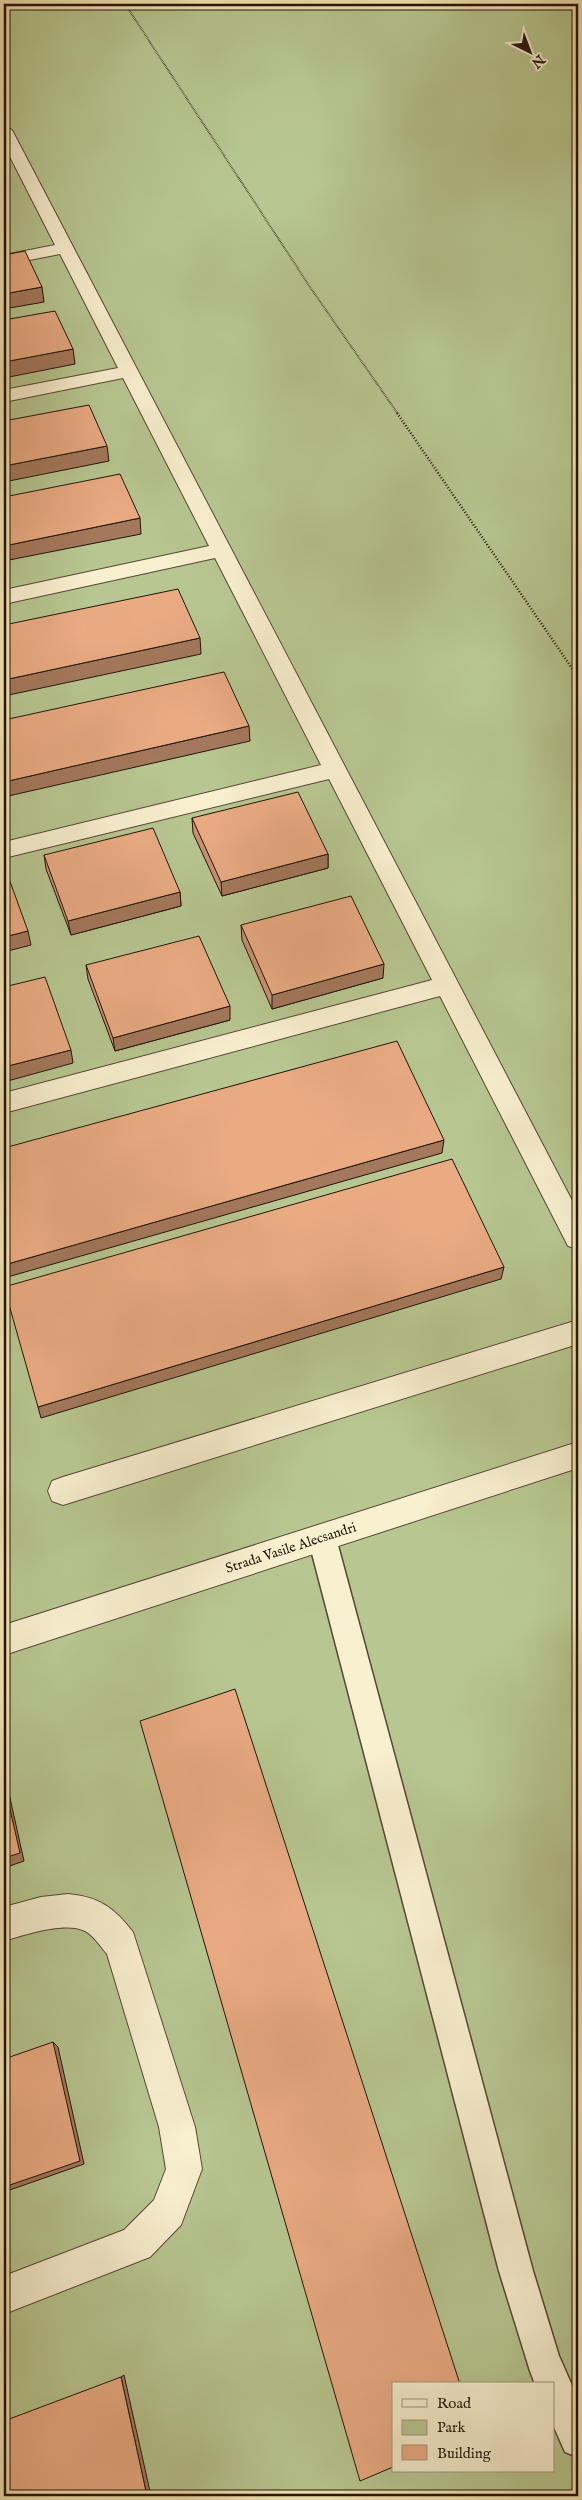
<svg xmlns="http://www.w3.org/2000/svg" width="582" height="2500" viewBox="0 0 582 2500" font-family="'IM FELL English',serif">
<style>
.green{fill:#b8c792;stroke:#6c6e4d;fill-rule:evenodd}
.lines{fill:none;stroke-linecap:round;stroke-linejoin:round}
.service-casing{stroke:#564934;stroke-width:3}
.minor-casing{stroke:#564934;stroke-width:2}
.path-far1{stroke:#211408;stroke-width:2;stroke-dasharray:0.5 1;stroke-linecap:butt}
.path{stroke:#211408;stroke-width:2.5;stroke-dasharray:1 2;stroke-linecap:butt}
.service{fill:#f9f0d0;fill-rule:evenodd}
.minor{fill:#f9f0d0;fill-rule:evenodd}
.wall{fill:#c99371;stroke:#211408}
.shaded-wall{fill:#a4785c;stroke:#211408}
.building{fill:#eaab83;stroke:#211408}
.labels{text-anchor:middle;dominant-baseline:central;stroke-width:5;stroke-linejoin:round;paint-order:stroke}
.street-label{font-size:14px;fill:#211408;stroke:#f9f0d0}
</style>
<rect width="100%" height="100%" fill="#f6e8b7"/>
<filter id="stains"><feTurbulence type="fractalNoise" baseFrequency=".004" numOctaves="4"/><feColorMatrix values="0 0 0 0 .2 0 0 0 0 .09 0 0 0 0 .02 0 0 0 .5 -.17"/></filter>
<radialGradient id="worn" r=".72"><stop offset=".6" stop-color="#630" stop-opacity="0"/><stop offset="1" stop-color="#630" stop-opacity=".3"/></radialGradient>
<!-- green -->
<path class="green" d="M4,4h574v2492h-574zM393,2384h160v87h-160z"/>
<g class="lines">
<!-- service casing -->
<g class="service-casing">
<path id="service" d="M322,1525l10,4 4,9 197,733 26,85 19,43v58l-13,-5 -12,-27v-41h-18l-5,-13 -31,-100 -191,-733 4,-9z"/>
</g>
<!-- minor casing -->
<g class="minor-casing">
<path id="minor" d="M4,125l8,5 566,1082v37l-10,-3 -128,-250 -436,117v-20l428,-113 -103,-201 -325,79v-16l317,-77 -106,-207 -211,46v-14l205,-44 -86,-168 -119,24v-12l114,-22 -58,-114 -56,11v-10l51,-10 -51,-100z
M578,1320v24l-515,161 -11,-4 -4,-10 4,-10 11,-4z
M578,1442v26l-574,187v-30z
M68,1894c32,3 46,14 65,38l62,195 7,42 -21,56 -31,32 -146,57v-38l120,-46 30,-30 12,-31 -7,-42 -52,-173c-7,-8 -13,-18 -22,-23 -20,-10 -61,4 -81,10v-34l37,-10z"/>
</g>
<!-- path-far1 -->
<path class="path-far1" d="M125,4l185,283 88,127"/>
<!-- path -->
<path class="path" d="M397,413l181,264"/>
<!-- service -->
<use href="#service" class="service"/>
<!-- minor -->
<use href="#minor" class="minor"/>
</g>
<!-- wall -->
<path class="wall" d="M192,818l136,36v14l-106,28 -29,-63z
M44,855l136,37 1,14 -110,29 -25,-66z
M241,925l142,53 -111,31 -30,-69z
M86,965l144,55 -115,31 -27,-72z"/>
<!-- shaded-wall -->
<path class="shaded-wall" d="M42,287l2,15 -40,7v-15z
M73,349l2,15 -71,14v-16z
M107,446l2,15 -105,21v-16z
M140,518l1,16 -137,27v-15z
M200,638l1,16 -197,42v-16z
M249,726l1,15 -246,56v-15z
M328,854v14l-106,28 -1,-14z
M180,892l1,14 -110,29 -3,-14z
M28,931l3,14 -27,7v-15z
M384,964l-1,14 -111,31v-14z
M230,1006v14l-115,31 -2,-13z
M71,1050l2,13 -69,19v-15z
M444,1140l-2,13 -438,125v-13z
M504,1267l-3,12 -460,139 -3,-11z
M4,1771l20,90 -20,7z
M53,2042l5,5 26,117 -80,28v-5z
M124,2375l27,121h-4l-26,-119z"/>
<!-- building -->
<path class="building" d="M25,251l17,36 -38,7v-39z
M55,311l18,38 -69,13v-42z
M89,405l18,41 -103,20v-45z
M120,474l20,44 -136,28v-49z
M178,589l22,49 -196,42v-55z
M224,672l25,54 -245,56v-62z
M298,792l30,62 -107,28 -29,-64z
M153,828l27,64 -112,29 -24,-66z
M4,865l24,66 -24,6z
M351,896l33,68 -112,31 -31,-70z
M199,936l31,70 -117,32 -27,-73z
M45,977l26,73 -67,17v-80z
M397,1041l47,99 -440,125v-117z
M452,1159l52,108 -466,140 -34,-120z
M235,1689l225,695h-67v83l-33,14 -220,-760z
M4,1783l16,70 -16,5z
M53,2042l27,119 -76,26v-128z
M121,2377l26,119h-143v-75z"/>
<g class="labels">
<!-- street labels -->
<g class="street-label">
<text transform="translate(291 1548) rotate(-18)">Strada Vasile Alecsandri</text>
</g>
</g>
<!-- margin -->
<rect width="582" height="2500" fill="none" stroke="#f6e8b7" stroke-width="20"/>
<rect x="5" y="5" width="572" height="2490" fill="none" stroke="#211408" stroke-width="2.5"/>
<rect x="10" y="10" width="562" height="2480" fill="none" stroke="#211408"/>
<!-- legend -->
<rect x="392" y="2382" width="162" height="90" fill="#f9f0d0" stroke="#a39880"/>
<rect x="402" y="2399" width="25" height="8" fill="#f9f0d0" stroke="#a39880"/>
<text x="437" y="2408" font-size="15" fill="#211408">Road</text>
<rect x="402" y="2420" width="25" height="15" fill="#b8c792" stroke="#a39880"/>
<text x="437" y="2432" font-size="15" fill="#211408">Park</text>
<rect x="402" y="2445" width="25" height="15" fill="#eaab83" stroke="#a39880"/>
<text x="437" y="2458" font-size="15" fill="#211408">Building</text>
<!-- north arrow -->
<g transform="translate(530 52) rotate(138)" stroke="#f9f0d0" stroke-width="4" paint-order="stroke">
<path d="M0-4L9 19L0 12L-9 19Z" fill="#211408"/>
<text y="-8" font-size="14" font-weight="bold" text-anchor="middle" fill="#211408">N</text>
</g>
<rect width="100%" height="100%" filter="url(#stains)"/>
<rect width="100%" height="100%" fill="url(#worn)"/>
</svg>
